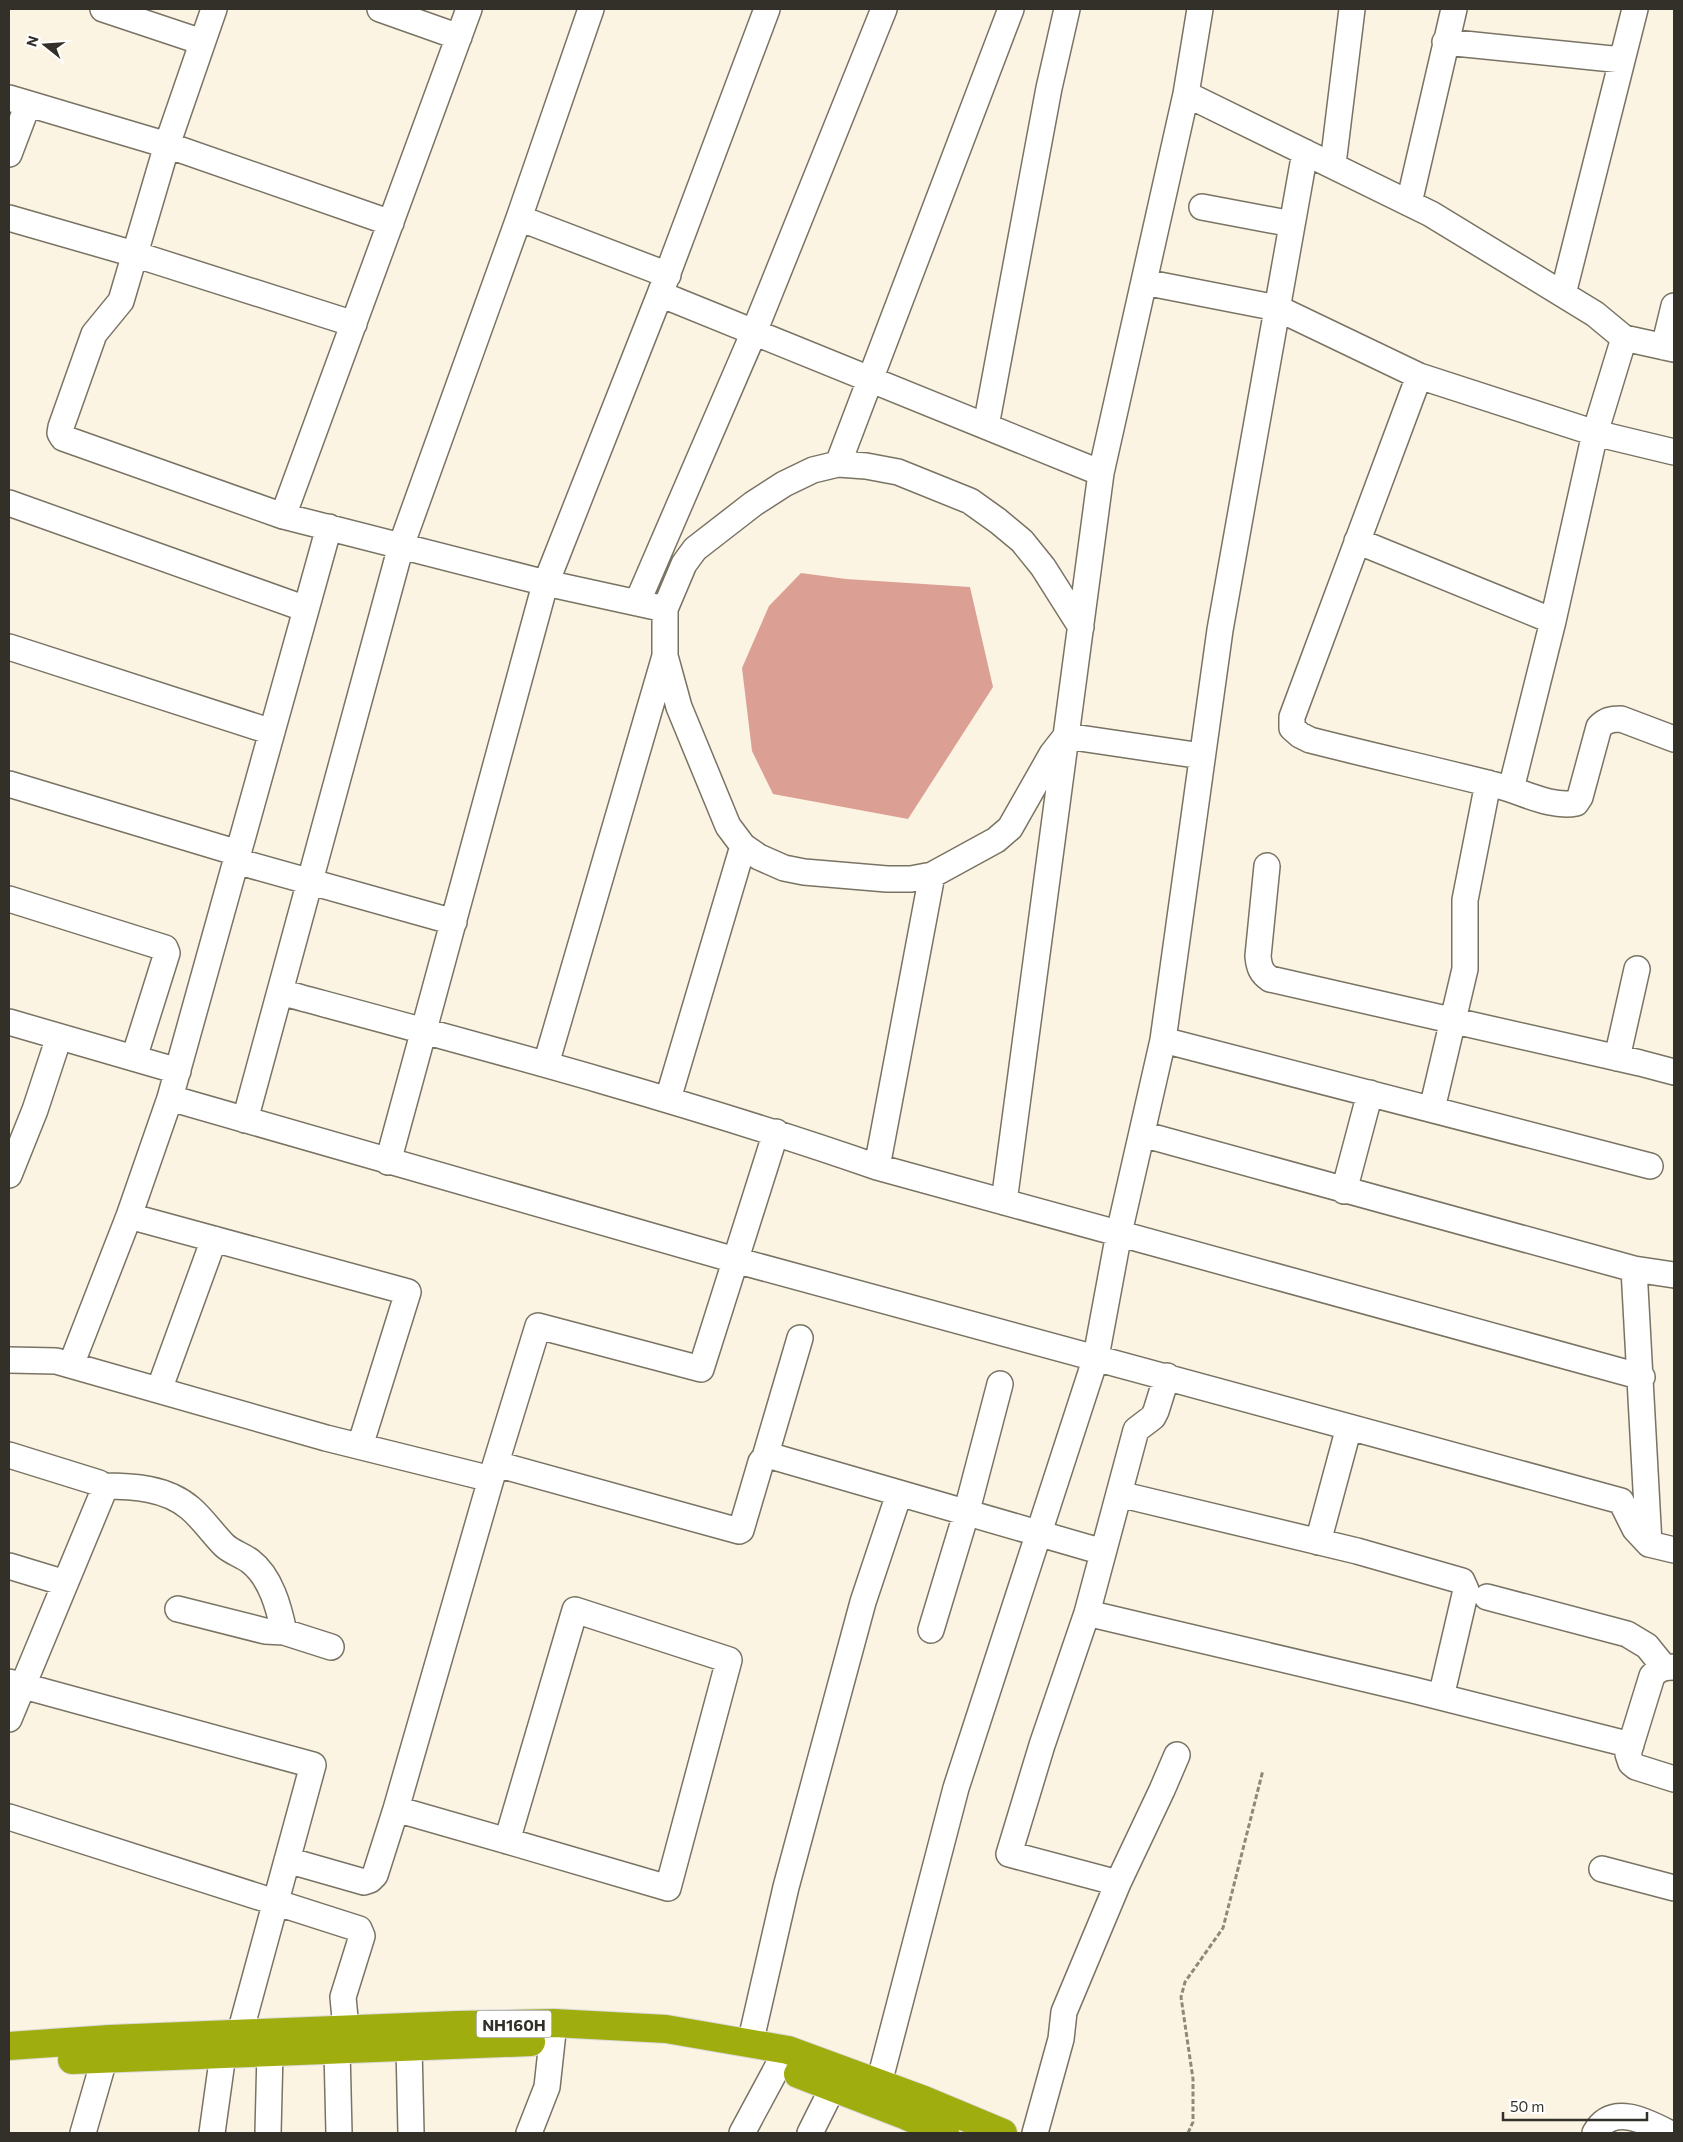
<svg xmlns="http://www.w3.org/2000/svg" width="1683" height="2142" viewBox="0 0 1683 2142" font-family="Commissioner,sans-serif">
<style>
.forest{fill:#dba093}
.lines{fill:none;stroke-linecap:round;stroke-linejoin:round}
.minor-casing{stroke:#797364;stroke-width:28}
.highway-casing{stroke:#dadad9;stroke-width:30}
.path{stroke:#8e897d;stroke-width:3;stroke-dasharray:5 2.5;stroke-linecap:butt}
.minor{stroke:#fff;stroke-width:25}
.highway{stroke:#a0ad0e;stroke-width:28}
.labels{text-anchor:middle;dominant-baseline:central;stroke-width:4;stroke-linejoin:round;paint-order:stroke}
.shield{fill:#fff;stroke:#706e6a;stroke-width:1}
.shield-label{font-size:16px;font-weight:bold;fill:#33302a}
</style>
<rect width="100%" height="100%" fill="#fbf4e2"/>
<!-- forest -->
<path class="forest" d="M801,573l45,6 124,8 23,100 -85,132 -135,-25 -21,-43 -10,-83 27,-62z"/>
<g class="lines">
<!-- minor casing -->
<g class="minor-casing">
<path id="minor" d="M103,9l99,33
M380,9l79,28
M469,9l-186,507 263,67 119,26
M1200,9l-14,85 245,120 164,100 29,24 50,11
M1445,42l177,18
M9,98l158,47 47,-136
M9,154l19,-50
M1333,164l19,-155
M1409,203l45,-194
M1202,207l90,17
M9,218l125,36 220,70
M519,218l149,57
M1144,282l133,26 142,68 176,57 29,-95
M660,294l441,179 85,-379
M1563,294l72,-285
M1664,347l10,-41
M1419,376l-127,341v11l8,7 10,5c63,16 126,30 189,46 24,6 52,22 77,17l4,-6 19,-70c7,-7 12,-8 22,-8l53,20
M986,426l63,-338 18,-79
M838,464l173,-455
M9,503l297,106
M283,516l-220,-78 -3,-5 1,-6 33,-93 27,-33 46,-156 224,78
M329,527l-159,571 565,162 886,241 14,28 14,15 25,6
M1357,541l196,80
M637,603l117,-271 130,-323
M1081,627l-38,-60 -21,-26 -24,-20 -28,-20 -72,-29 -32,-6 -28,-2 -25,6 -29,14 -31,20 -58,45 -11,15 -19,45v47l14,51 49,119 15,20 16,11 25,11 20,4 83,7h24l21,-4 64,-35 14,-12 42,-74 14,-18 136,20
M9,647l263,85
M9,784l229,69
M1511,789l42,-168 42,-188 79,19
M236,861l218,61
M1267,866l-9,90c1,11 3,17 12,23l370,84 34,9
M9,899l156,49 2,5 -33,105
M280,992c200,54 401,107 597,175l765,210
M9,1022l169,49
M1163,1040l487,126
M1617,1058l20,-89
M546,1064l119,-408
M668,1099l75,-253
M1432,1109l33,-140v-69l23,-117
M245,1120l156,-574 118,-328 72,-209
M1142,1134l492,135 15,275
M388,1162l156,-574 116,-294 107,-285
M877,1167l55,-292
M9,1175l26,-65 24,-73
M1344,1191l26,-98
M1004,1202l97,-729
M129,1216l41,-118
M1634,1269l40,6
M9,1360l47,1 270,77 165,41 -95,330c91,26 181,52 272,79l61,-228 -154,-50 -68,231
M71,1365l58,-149 279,76 -48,154
M159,1390l55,-151
M9,1455l90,28 4,3 1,4 -95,229
M765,1457l35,-119
M496,1464l243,67 2,-1 20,-68 4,-5 6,-1 332,96
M491,1479l47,-153 163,43 75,-237
M103,1486c30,0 64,2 87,22 13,11 22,25 34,37 7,7 18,10 26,16 21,16 29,47 34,71l47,15
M1119,1494l238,57 105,30 4,9 -25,107
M1318,1542l31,-115
M9,1566l56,17
M1487,1597l140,37 20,12 17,21
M178,1609l87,22 19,1
M1087,1613l326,77 218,55
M931,1630l35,-116 34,-130
M1674,1667c-10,0 -15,1 -22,9l-24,78 3,9 5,4 38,12
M9,1682l304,83 -73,268 -3,20
M9,1817l350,112 3,7 -19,61 3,32
M287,1860l77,22 6,-2 5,-5 21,-66
M1602,1869l72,19
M1118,1883l44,-93 15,-35
M750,2044l36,-157 77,-285 36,-108
M409,2047l2,86
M337,2050l2,83
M879,2083l77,-295 140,-431 23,-124 44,-193 57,-410 85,-478
M83,2133l27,-94
M212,2133l11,-79
M268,2133l2,-81
M529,2133l18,-46 7,-64
M742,2133l36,-67
M810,2133l23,-46
M1035,2133l26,-94 3,-27 54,-129 -109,-29 33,-109 45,-132 49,-183 17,-13 3,-6 11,-35
M1595,2133c17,-30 51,-12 74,0"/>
</g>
<!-- highway casing -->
<g class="highway-casing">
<path id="highway" d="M9,2046l101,-7 347,-14 97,-2 112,6 122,21 136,50 79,33
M72,2060l459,-18
M798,2074l106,41 41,18"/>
</g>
<!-- path -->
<path class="path" d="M1188,2133l5,-11v-43l-12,-82 4,-15 38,-54 40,-158"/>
<!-- minor -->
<use href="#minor" class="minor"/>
<!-- highway -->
<use href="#highway" class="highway"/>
</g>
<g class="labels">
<!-- shield labels -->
<rect class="shield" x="476.5" y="2010.5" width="75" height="27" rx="4"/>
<g class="shield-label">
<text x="514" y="2024">NH160H</text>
</g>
</g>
<!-- border -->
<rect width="1683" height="2142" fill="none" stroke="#33302a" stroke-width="20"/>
<!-- north arrow -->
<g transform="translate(45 45) rotate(287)" stroke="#ffffff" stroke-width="4" paint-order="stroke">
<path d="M0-4L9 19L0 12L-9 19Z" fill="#33302a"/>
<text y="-8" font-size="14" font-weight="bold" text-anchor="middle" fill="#33302a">N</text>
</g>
<!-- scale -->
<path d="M1503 2112v8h144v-8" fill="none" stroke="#33302a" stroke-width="2.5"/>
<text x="1510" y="2112" font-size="15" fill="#33302a" stroke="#ffffff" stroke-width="4" paint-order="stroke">50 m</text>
</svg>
